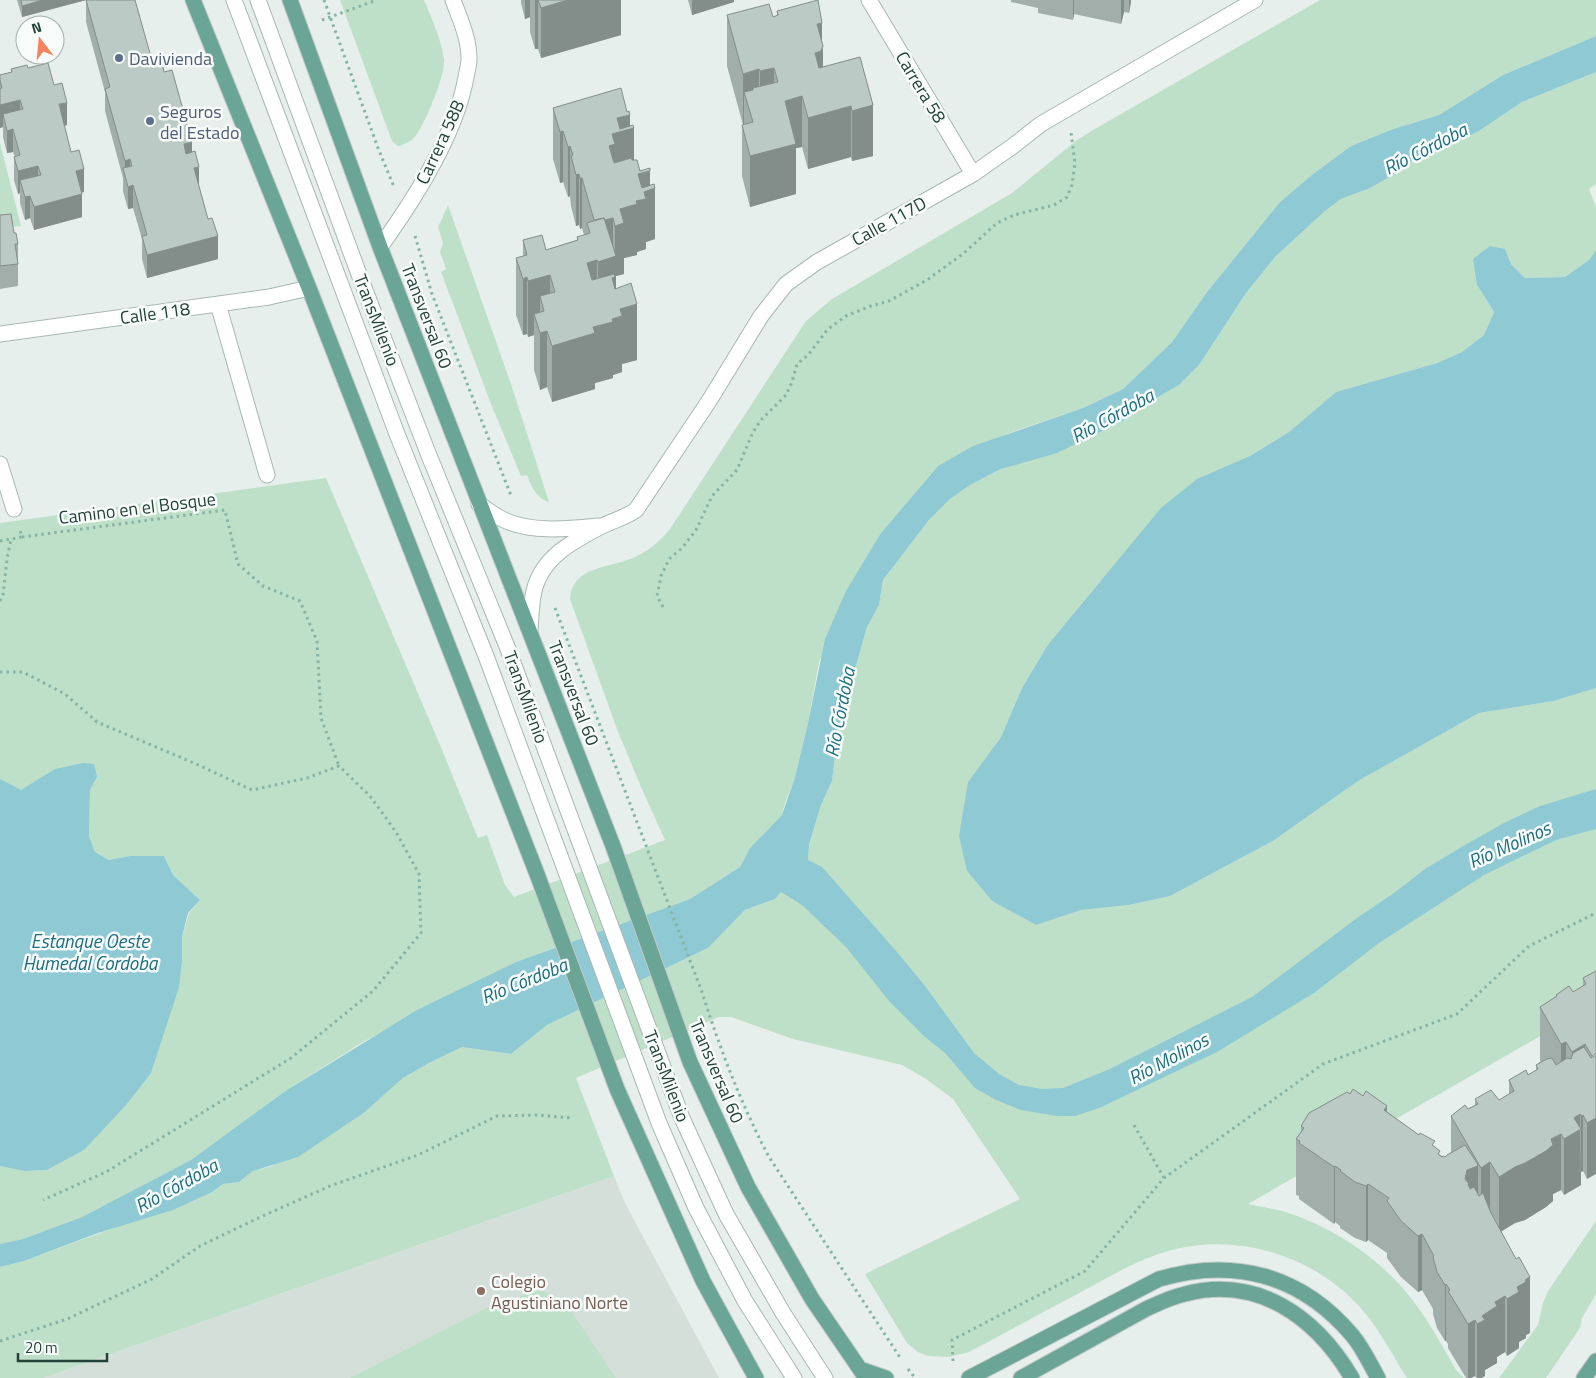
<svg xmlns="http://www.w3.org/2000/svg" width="1596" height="1378" viewBox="0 0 1596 1378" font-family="'Titillium Web',sans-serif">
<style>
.built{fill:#d4dfda}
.green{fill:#bfe0c8}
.water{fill:#8ec9d4}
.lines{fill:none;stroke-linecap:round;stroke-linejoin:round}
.minor-casing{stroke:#a8b8b2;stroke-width:17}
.major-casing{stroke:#c2cac8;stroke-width:17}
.path{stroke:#86b3a5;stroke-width:3;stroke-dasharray:2.5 4;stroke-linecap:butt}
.minor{stroke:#fff;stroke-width:15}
.major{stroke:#6aa596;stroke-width:15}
.wall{fill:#a1aea9}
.shaded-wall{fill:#838d89;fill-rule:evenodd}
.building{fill:#bbcac4;stroke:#838d89}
.service-dot{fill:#5c6f8a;stroke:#f7fbf9;stroke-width:2}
.education-dot{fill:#8d6e63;stroke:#f7fbf9;stroke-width:2}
.labels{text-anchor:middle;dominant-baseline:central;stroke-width:5;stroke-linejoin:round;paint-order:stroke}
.service-label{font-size:18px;fill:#4e5e75;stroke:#f7fbf9;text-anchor:start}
.street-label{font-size:18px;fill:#24423a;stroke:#f7fbf9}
.education-label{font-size:18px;fill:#785e54;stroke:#f7fbf9;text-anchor:start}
.water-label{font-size:19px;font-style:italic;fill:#1c6f80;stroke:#f7fbf9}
</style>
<rect width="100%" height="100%" fill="#e6efeb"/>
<!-- built -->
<path class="built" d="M614,1176l11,27 94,175h-676z"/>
<!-- green -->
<path class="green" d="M340,0h84c8,19 17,39 20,59 2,15 -18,62 -27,75 -4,6 -12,11 -19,12l-6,-5z
M1320,0h276v36l-93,39 -64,40 -46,14 -42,17 -38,28 -33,28 -73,90 -35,50 -49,47 -40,19 -77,26 -68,32 -57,67 -62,129 -11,61 -13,54 -10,26 -3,12 -32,33 -10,19 -50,32 -174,63 -155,81 -74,47 -38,30 -58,40 -109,57 -59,22 -23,6v-80l25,6 22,-1 37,-20 11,-12 87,-177v-24l7,-24 11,-13 -27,-25 -9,-19h-34l-21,4 -14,-8 -6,-16 1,-46 7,-13 -64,7 -12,6 -12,-4 -9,-7v-256l326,-45 114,267 38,93 9,-3 18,50 9,12 151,-57 -24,-53 -24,-58 -47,-130c2,-33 39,-31 63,-41 16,-7 26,-16 37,-29l136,-208 26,-22 180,-106 65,-53 16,-10z
M1596,72v112l-7,5 7,18v43l-7,10 -24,17 -40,1 -14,-14 -6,-15 -28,36 17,27 -10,23 -22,17 -25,11 -101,29 -47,40 -39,24 -203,190 -25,42 -21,49 -33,45 -1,89 25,30 44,24 45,-15 48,-5 41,-9 103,-55 85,-60 121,-68 75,-12 42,-13v316l-348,200c13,3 28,5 41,9 49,17 93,47 125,89 16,21 29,45 42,68l8,8h-57c-16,-25 -28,-50 -48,-72 -47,-51 -121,-73 -187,-56 -32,8 -61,26 -89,41 -38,20 -76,41 -114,61l-20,5 -21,-1 -10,-4 -11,-9 -42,-69 155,-75 -67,-100 -27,-20 -24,-14 -109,-26 -62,-22h-12l-143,61 38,98 -571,202h-43v-111l24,-6 188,-69 11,-8 16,-2 14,-11 19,-5 93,-54 38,-34 26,-15 33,-16 49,7 36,-29 161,-77 37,-38 30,-11 33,-39 1,-14 12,-41 11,-24 6,-52 29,-102 12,-22 4,-25 46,-60 21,-21 20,-14 31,-16 74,-25 48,-23 30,-21 26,-15 20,-20 47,-72 29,-36 50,-46 16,-12 29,-11 23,-13 21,-16 26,-9 39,-19 43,-29z
M0,143l21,83 -21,2z
M448,205l63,179 38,118c-13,-4 -18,-16 -22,-27l-6,1 -30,-72 -50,-132 5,-3 -6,-17 3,-9 -5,-16z
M1596,1221v73l-14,24 -2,10 -34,50h-47l39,-53 5,-22 5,-12z
M541,1290l25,13 50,75h-266l141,-72z"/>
<!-- water -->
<path class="water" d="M1596,36v36l-74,30 -43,29 -39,19 -26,9 -21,16 -23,13 -29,11 -16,12 -50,46 -29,36 -47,72 -20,20 -26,15 -30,21 -66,32 -56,16 -31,16 -20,14 -21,21 -46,60 -4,25 -12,22 -29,102 -6,52 -11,24 -12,40 -1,15 14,7 75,85 28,34 49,67 25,21 20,11 23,4 21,-1 47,-19 142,-72 105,-79 37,-25 31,-24 40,-24 39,-22 36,-17 56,-17v40l-40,11 -72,35 -105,68 -65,50 -97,59 -118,56 -24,8h-18l-36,-6 -25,-10 -21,-12 -30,-35 -21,-17 -35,-35 -43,-54 -44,-42 -21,-13 -6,7 -30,11 -37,38 -161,77 -36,29 -49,-7 -33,16 -26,15 -38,34 -67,45 -45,14 -14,11 -16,2 -11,8 -39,18 -75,23 -74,28 -24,6v-23l23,-5 59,-22 109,-57 96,-70 130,-80 99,-48 174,-63 50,-32 10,-19 32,-33 13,-38 13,-54 17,-84 21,-48 35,-58 57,-67 35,-20 110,-38 40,-19 49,-47 35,-50 73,-90 33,-28 38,-28 42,-17 46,-14 64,-40z
M1490,246l15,3 6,15 14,14 40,-1 24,-17 7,-10v438l-42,13 -75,12 -121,68 -85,60 -103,55 -41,9 -48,5 -45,15 -44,-24 -25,-30 -8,-35 9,-54 33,-45 21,-49 25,-42 114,-138 36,-29 53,-23 39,-24 47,-40 101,-29 25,-11 22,-17 10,-23 -17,-27 -4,-26z
M83,763l11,1 3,13 -7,13 -1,46 6,16 14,8 21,-4h34l9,19 27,25 -12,13 -6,24v24l-3,26 -28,86 -25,32 -42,45 -37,20 -22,1 -25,-5v-387l21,11 34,-21z"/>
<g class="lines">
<!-- minor casing -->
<g class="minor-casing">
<path id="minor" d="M234,0l163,434 89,222 173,467 37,85 20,38 29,55 49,77
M258,0l102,277 68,176 80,196 174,469 44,96 57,99 42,65
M869,0l104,174
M380,247c34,-47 76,-113 86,-170 1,-6 3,-12 3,-18 0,-21 -9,-40 -16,-59
M218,304l49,171
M0,334l269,-37 40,-9
M0,464l14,45
M479,504c7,5 15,11 23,15 28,14 65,10 96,7
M530,630c1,-12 1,-26 4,-39 8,-34 39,-50 68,-65 12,-6 23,-8 34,-16l73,-109 52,-85 25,-32 31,-22 156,-88 40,-28 28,-22 214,-124"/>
</g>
<!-- major casing -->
<g class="major-casing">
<path id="major" d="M193,0l116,288 228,586 80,215 86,192 53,97
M290,0l90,247 233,599 77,216 58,125 64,112 54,79
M860,1369l26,9
M969,1378l190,-99c75,-22 142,-4 193,56 11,13 18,29 26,43
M1021,1378l125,-69c13,-6 25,-12 39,-15 73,-19 131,23 167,84
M1584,1378l12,-17"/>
</g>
<!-- path -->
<path class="path" d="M324,0l54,148 16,39
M322,20l55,-20
M415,236l17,58 80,204
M22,537l203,-27 13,54 25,22 37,15 17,40 4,77 18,48
M0,541l22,-4 -2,-7
M0,601l3,-5 4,-37 4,-20
M663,607l-6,-11 4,-20 8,-17 13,-11 14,-18 16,-34 25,-26 16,-38 8,-12 25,-25 6,-13 5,-18 11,-9 20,-26 18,-13 25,-10 18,-5 38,-21 37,-27 33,-30 17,-8 40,-10 13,-8 5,-12 3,-22 -4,-31
M555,608l147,384c18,57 39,112 67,165l132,202
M0,672h23l42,22 32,28 97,41 58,27 55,-12 32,-12 31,30 26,36 23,42 2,59 -48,58 -82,67 -185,114 -63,28
M1134,1125l30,53
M0,1341l67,-22 85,-40 48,-33 56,-27 74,-33 88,-31 79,-39 40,-1 36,3
M953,1361l-1,-21 133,-69 79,-93 159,-114 134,-50 72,-68 67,-33
M908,1369l7,9"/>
<!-- minor -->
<use href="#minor" class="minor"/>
<!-- major -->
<use href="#major" class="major"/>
</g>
<!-- wall -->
<path class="wall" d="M17,0h69l-64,17z
M86,0l67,64 11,8 28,80 7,34 19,73 -71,19 -5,-19v-20l-9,-31 -5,1 -5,-18v-13l-18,-67v-19l-19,-70z
M521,0h100v35l-80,23 -3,-9h-3l-5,-17v-15l-5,2 -4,-16z
M688,0h46v2l-42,13z
M1011,0h120v3l-2,10 -5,-1 -3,12 -47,-10 -1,6 -35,-7v-5l-27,-6z
M777,11l45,29 1,27 37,-10 13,99 -21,5 -1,-4 -43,12 -6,-22 -6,1v46l-46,13 -8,-31v-51h1l-16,-59v-51l46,2 4,-1z
M28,68l26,17 13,40 -3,1 7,26 13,40h-2v25l-48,13 -4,-12 -5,2 -5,-17v-10l-2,1 -4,-14v-23h1l-2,-5 -6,1 -4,-16v-10l-3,1v-53l11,-3v-3z
M553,108l77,18 4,34 6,11 10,14 5,54 -9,3v7l-9,3v3l-13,3v16l-8,2v12l21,72 -15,4v8l-9,3v3l-18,5v6l-43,13 -5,-15 -7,3 -6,-20v-35l-6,2 -1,-3 -4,1 -7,-20v-57l7,-2v-16l23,10 31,-10v-3l7,-2 -2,-7 -2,1 -1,-4 -3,1 -5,-20 -1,-10 -2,1 -5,-15 -3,1 -7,-24z
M0,215l14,18 4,11v42l-18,3z
M1596,971l-9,208 -4,-8 -2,1v-1v14l-17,10 -3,-5 -8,4v7l-7,6 -21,13 -10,3 -14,8 29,102 -4,2v3l-7,4v6l-12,8 -2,-4 -8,5v6l-12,7v6l-4,2h-5l-1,-2 -4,2h-5l-18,-30v-4l-2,-3h-1l-8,-13 -4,-14v-5l-11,-19 -4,2 -17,-15 -14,-19v-5l-19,-13 -2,2 -11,-4 -15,-10v-2l-5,-4 -1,2 -35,-25v-3l-3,-1v-56l5,-7v-6l86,-14 48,35 5,8 5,2 6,-5v-36l17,-7 7,-4v-6l24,1 10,-6v-14l19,-5 8,-5v-5l4,-3v-55l16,-10v-2l17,-3 10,-6v-8z"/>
<!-- shaded-wall -->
<path class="shaded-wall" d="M43,0h43l-64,17v-11z
M525,0h5v17l-5,2z
M535,0h3v49h-3z
M568,0h53v35l-80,23v-50z
M692,0h42v2l-42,13z
M1073,0h1v14l-1,6z
M1121,0h3v12l-3,12z
M1129,0h2l-2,13z
M822,23v27l1,-4v50l-8,-43 2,-29z
M774,68v50l-14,4v-51z
M759,69v51l-6,-32v34l-9,-30v32l-1,1v-51z
M802,96v51l-6,1v46l-46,13v-51l35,-55z
M20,100v23l-17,-9v13l-3,1v-23z
M67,103v22l-8,2v-23z
M873,105v51l-21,5v-50z
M851,106v51l-43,12v-51z
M630,115v14l4,-1v51l-19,16 -6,-49 8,-28z
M13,129v23l-6,1v-22z
M563,131v51l-3,1v-51z
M192,142v23l-8,2v-23z
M570,146v50l-2,1v-50z
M130,159v23l-5,-8v-13z
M38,166v22l-18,-8v13l-2,1v-23z
M199,167v22l-5,-21z
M84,169v23l-8,2v-23z
M650,171v18l5,-1v51l-9,3v7l-9,3v3l-13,3v16l-8,2v37l4,-4 17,-5v56l-15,4v8l-9,3v3l-18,5v6l-43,13v-56l41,-19 5,-9v-56l-1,-2v56l-10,-53 16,-42 10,-3v39h2v-31l5,-17 18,-35z
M579,174v51l-3,1v-51z
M580,178h2v50l-2,1z
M133,185v23l-5,1v-22z
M82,194v23l-48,13v-23z
M30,196v22l-5,2v-23z
M218,236v23l-71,19v-23z
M550,275v56l-3,1v55l-7,3v-57l-6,-19v21l-6,2v-56zM540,296l4,15 -4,22z
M527,277v57l-4,1v-56z
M1566,1042v56l-5,2v-56z
M1585,1044v56l-13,8v-56z
M1387,1106v56l-3,-52z
M1580,1114l1,71 -17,10v-56l10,-21z
M1583,1115v56l-2,1v-56z
M1596,1118v56l-9,5v-56z
M1561,1134v56l-8,4v7l-7,6 -21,13 -10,3 -16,10v-56l52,-38z
M1490,1162v56l-9,6v-56z
M1335,1166v56l-1,2v-57z
M1478,1166v56l-13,-43 2,-9z
M1368,1184v56l-2,2v-56z
M1422,1234v56l-4,2v-56z
M1530,1277v56l-4,2v3l-7,4v6l-12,8v-57l10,-12 8,-7z
M1446,1284v57h-1v-56z
M1505,1296v56l-8,5v6l-12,7v6l-4,2h-4v-54l5,-8 13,-14z
M1475,1320v56l-4,2h-3v-54z"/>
<!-- building -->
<path class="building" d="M21,0h22l-21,6z
M86,0h49l18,64 9,-2 2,10 8,-2 20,72 -8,2 2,10 9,-3 4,16 -5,1 14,51 4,-1 6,18 -71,19 -5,-19 5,-1 -14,-50 -5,2 -5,-19 9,-2 -2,-7 -5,2 -20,-72 5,-2z
M538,0h30l-27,8z
M818,0l4,23 -5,1 6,22 -2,5 -6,2 4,15 41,-11 13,48 -21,6 -1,-5 -43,12 -6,-22 -17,5 11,43 -46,12 -8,-31 11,-3 -9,-30 9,-2v-2l25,-6 -4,-14 -14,3 -1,-2 -16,5 -16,-59 42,-11 4,13 5,-2 -1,-4z
M48,63l6,22 8,-2 5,20 -8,1 12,48 8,-2 5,19 -8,2 6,23 -48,13 -4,-11 -5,1 -5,-17 21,-5 -3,-9 -20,5 -4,-14 6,-2 -7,-26 -6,2 -4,-17 20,-5 -3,-9 -20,5v-16l2,-1 -2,-8v-5l12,-3 -1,-3 16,-4 1,3z
M621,88l6,24 2,-1 1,4 -13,3 3,11 13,-4 1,3 -22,6 3,10 -6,2 5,17 17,-5 1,2h5l3,11 10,-3v3l-12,3 4,14 12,-4 1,4 -11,4 2,7 -10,2 1,3 -17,5 4,14 -9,3 -2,-8 -8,2 -1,-2 -10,2 -12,-42h-2l-1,-4 -3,1 -5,-19 2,-1 -3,-9 -2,1 -5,-16 -3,1 -7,-24z
M11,214l3,19h2l2,11h-3l3,20 -18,2v-51z
M604,218l12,38 -18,6 -1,-2 -10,3 5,17 22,-6 1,3 -3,1 3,11 16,-6 6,21 -17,5 2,7 -10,3 1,3 -20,5 2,6 -43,13 -5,-15 -7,2 -6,-19 10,-3 -4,-15 15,-4 -5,-17 -22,6 -1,-4 -4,2 -7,-21 11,-3 -4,-15 19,-5 4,15 32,-10 -1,-3 13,-4 -3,-10z
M1596,971v82l-4,3 -7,-12 -13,8 -6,-10 -5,2 -21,-37 17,-11 -1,-1 13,-9 4,6 13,-8 -3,-6z
M1584,1047l7,11 5,-3v63l-9,5 -4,-8 -2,1 -1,-2 -6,4 7,11 -17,10 -3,-5 -10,5 2,6 -7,6 -21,12 -10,4 -16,10 -9,-15 -9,6 -30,-52 14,-11 3,4 10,-5 -3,-5 16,-9 8,10 15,-9 -5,-11 17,-10 2,5 10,-6 -2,-4 11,-6 5,-1 4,7 11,-7 4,1 2,-6z
M1353,1089l10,7 3,-5 21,15 -3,4 35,25 1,-2 15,8 -3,4 8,6 -2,3 4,3 1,-1 2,1 2,-2 18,-10 12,18 1,3 -11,4 -2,9 4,5h-1l2,5 4,-2 5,9 4,-3 8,20 25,46 3,-2 11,20 -5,3 1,2 -9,5 2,5 -12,7 -2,-3 -10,6 2,4 -15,10 3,4 -8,4 -2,-4 -7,4 -20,-33 2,-1 -4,-6 -1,1 -8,-13 -4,-15 1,-1 -12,-22 -4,2 -17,-15 -14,-20 2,-3 -21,-14 -2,2 -11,-4 -15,-11 1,-1 -6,-4 -1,1 -35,-24 1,-2 -4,-2 8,-11 -3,-2 8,-13 38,-21 3,2z"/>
<!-- markers -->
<g class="service-dot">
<circle cx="119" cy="58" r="5"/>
<circle cx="150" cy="121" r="5"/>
</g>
<circle class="education-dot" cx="481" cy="1291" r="5"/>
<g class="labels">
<!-- service labels -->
<g class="service-label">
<text x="129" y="58">Davivienda</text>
<text x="160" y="111">Seguros<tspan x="160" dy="21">del Estado</tspan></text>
</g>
<!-- street labels -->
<g class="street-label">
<text transform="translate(921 87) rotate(59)">Carrera 58</text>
<text transform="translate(440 142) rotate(-65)">Carrera 58B</text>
<text transform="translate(889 221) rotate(-29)">Calle 117D</text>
<text transform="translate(155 313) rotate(-8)">Calle 118</text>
<text transform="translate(427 316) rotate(69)">Transversal 60</text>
<text transform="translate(377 320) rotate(69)">TransMilenio</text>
<text transform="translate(137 508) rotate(-7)">Camino en el Bosque</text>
<text transform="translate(574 693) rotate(69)">Transversal 60</text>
<text transform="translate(526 697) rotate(70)">TransMilenio</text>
<text transform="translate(717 1071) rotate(67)">Transversal 60</text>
<text transform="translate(667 1076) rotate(69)">TransMilenio</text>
</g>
<!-- education labels -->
<g class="education-label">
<text x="491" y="1281">Colegio<tspan x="491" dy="21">Agustiniano Norte</tspan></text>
</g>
<!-- water labels -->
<g class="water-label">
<text transform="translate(1425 148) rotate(-27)">Río Córdoba</text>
<text transform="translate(1112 415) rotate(-29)">Río Córdoba</text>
<text transform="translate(839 712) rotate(-79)">Río Córdoba</text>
<text transform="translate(1509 844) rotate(-24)">Río Molinos</text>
<text x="90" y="940">Estanque Oeste<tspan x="90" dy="22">Humedal Cordoba</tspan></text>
<text transform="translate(524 980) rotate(-22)">Río Córdoba</text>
<text transform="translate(1168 1058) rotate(-28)">Río Molinos</text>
<text transform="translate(176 1185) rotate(-29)">Río Córdoba</text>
</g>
</g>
<!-- north arrow -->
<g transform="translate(40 40) rotate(344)"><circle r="24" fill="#f7fbf9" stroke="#a3b1ad"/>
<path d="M0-4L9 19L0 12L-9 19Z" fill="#f4845f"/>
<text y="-8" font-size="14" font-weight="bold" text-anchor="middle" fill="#24423a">N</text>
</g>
<!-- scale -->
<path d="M18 1353v8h89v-8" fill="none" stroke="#24423a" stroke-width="2.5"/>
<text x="25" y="1353" font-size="15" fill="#24423a" stroke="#f7fbf9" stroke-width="4" paint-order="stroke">20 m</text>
</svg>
